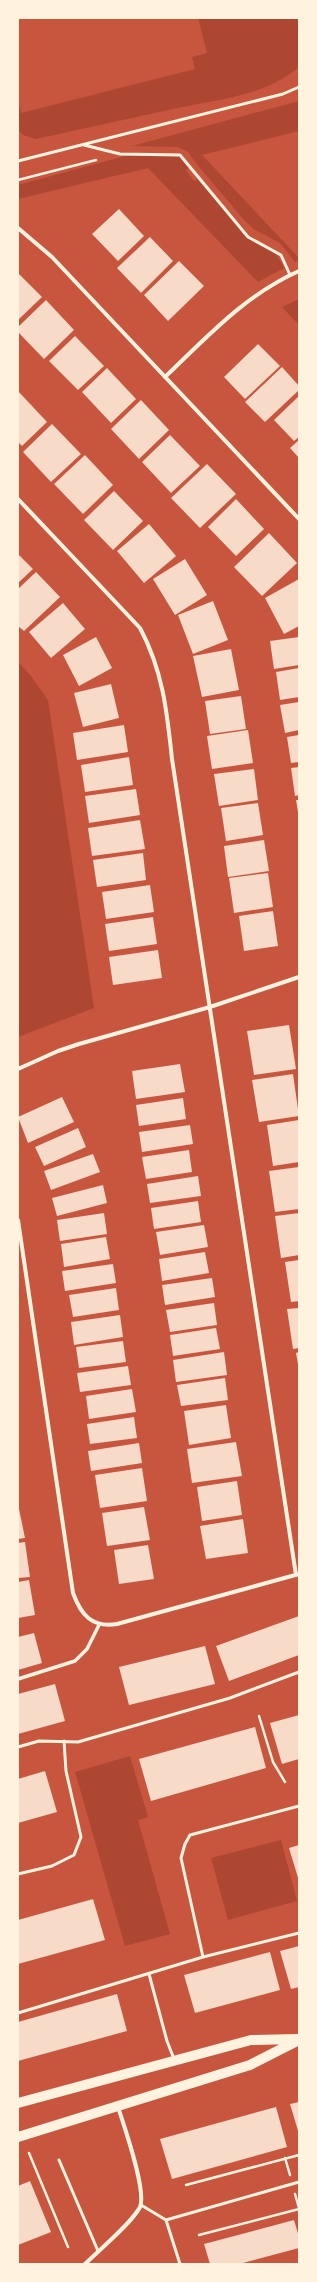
<svg xmlns="http://www.w3.org/2000/svg" width="317" height="2282" viewBox="0 0 317 2282" font-family="'Sofia Sans Condensed',sans-serif">
<style>
.green{fill:#ae4732}
.building{fill:#f7dbc8}
.lines{fill:none;stroke-linecap:round;stroke-linejoin:round}
.path{stroke:#fff3e0;stroke-width:2.5}
.service{stroke:#fff3e0;stroke-width:3}
.pedestrian{stroke:#fff3e0;stroke-width:3.5}
.minor{stroke:#fff3e0;stroke-width:4}
.primary{stroke:#fff3e0;stroke-width:10}
</style>
<rect width="100%" height="100%" fill="#c8553d"/>
<!-- green -->
<path class="green" d="M198,18h99l2,5v44c-33,29 -85,33 -126,42 -46,10 -91,20 -137,30l-13,-4 -5,-5v-27l3,10 174,-44 -3,-12 15,-4z
M299,101v30l-97,24 97,103v2l-4,2 -15,-19 -25,-13 -10,-9 -46,-54 -12,-16 -10,-4 -45,-1z
M138,154l43,3 8,11 -3,2 8,11 3,-2c16,17 30,37 47,53 20,18 27,8 40,36l-26,14 -110,-114 -130,31v-14l107,-29z
M299,299v26l-17,-18z
M18,662l13,14 17,24 46,308 -76,29z
M130,1756l18,61 -10,3 32,114 -45,12 -50,-174z
M281,1840l16,61 -69,19 -17,-62z"/>
<!-- building -->
<path class="building" d="M119,209l25,27 -26,25 -26,-27z
M150,237l23,24 -32,32 -24,-25z
M179,261l25,25 -36,35 -24,-26z
M18,273l24,24 -24,23z
M46,300l28,30 -30,29 -26,-27v-5z
M75,336l29,30 -26,24 -29,-29z
M258,344l22,22 -35,33 -21,-22z
M282,367l17,19v4l-34,32 -20,-20z
M107,368l29,31 -25,24 -29,-31z
M18,391l29,31 -25,24 -4,-4z
M299,396v41l-5,4 -20,-21z
M141,400l28,30 -30,29 -28,-30z
M52,424l29,30 -30,28 -28,-30z
M170,435l30,31 -29,27 -29,-31z
M299,440v18l-9,-10z
M85,455l28,30 -30,29 -29,-30z
M207,464l29,30 -36,34 -29,-30z
M114,491l29,30 -30,29 -29,-30z
M236,499l28,30 -28,27 -28,-29z
M149,524l27,32 -32,27 -27,-32z
M269,533l28,30 -35,33 -28,-29z
M18,554l15,15 -15,14z
M185,559l22,36 -32,20 -22,-36z
M36,572l24,25 -36,34 -6,-5v-37z
M299,579v47l-15,8 -19,-36z
M213,601l15,39 -35,14 -15,-39z
M63,603l22,26 -34,29 -22,-26z
M96,637l16,31 -33,18 -16,-31z
M299,637v28l-25,4 -4,-28z
M231,649l8,41 -37,7 -9,-41z
M299,668v29l-19,3 -4,-28z
M111,684l8,34 -36,9 -9,-34z
M241,696l5,33 -36,5 -5,-33z
M299,702v28l-14,3 -5,-28z
M124,725l4,27 -51,8 -4,-27z
M248,730l5,33 -41,6 -5,-33z
M299,735v27l-8,1 -4,-26z
M129,757l4,28 -48,7 -4,-27z
M299,767v28l-4,1 -4,-28z
M254,769l4,31 -39,6 -5,-32z
M136,789l4,26 -51,8 -4,-27z
M296,800h3v12h-1z
M258,803l5,32 -37,6 -5,-33z
M140,820l5,29 -53,7 -4,-28z
M264,840l5,31 -41,6 -4,-31z
M143,853l3,27 -49,7 -4,-27z
M268,873l5,34 -39,6 -5,-35z
M150,885l4,27 -48,7 -4,-27z
M273,911l5,35 -34,5 -5,-35z
M153,917l4,27 -48,7 -4,-27z
M158,950l4,28 -49,7 -4,-28z
M289,1025l7,44 -42,6 -7,-44z
M180,1064l5,28 -49,7 -4,-28z
M293,1074l6,42 -40,6 -7,-42z
M62,1097l12,25 -46,21 -10,-26z
M183,1098l3,21 -47,7 -3,-21z
M299,1120v42l-26,4 -6,-41z
M190,1125l3,19 -51,8 -3,-20z
M78,1128l8,19 -42,19 -9,-19z
M189,1150l3,22 -46,7 -4,-22z
M93,1154l7,18 -49,18 -7,-19z
M299,1167v42l-24,3 -6,-41z
M198,1176l3,20 -51,7 -3,-19z
M103,1185l4,18 -50,13 -5,-18z
M198,1201l3,21 -47,7 -3,-21z
M104,1213l3,21 -47,7 -3,-21z
M299,1213v42l-18,3 -6,-42z
M204,1225l4,22 -48,8 -4,-23z
M106,1237l4,22 -46,8 -3,-23z
M205,1252l4,21 -47,8 -3,-22z
M299,1260v41l-8,1 -6,-40z
M113,1264l3,19 -51,8 -3,-20z
M212,1278l3,19 -50,8 -3,-20z
M116,1288l3,22 -46,7 -4,-22z
M214,1303l3,22 -47,7 -4,-22z
M299,1308v40l-6,1 -6,-40z
M120,1315l3,22 -49,8 -3,-23z
M216,1328l4,21 -47,7 -3,-21z
M123,1341l3,21 -47,6 -3,-21z
M224,1352l3,23 -51,7 -3,-22z
M299,1352v12h-1l-2,-11z
M128,1366l3,19 -51,7 -3,-19z
M225,1378l3,22 -47,6 -4,-21z
M132,1389l4,23 -47,7 -3,-23z
M226,1405l5,33 -42,7 -5,-34z
M134,1417l3,21 -47,6 -3,-20z
M236,1442l6,34 -50,7 -5,-34z
M139,1443l3,20 -51,8 -3,-20z
M142,1468l5,33 -47,7 -5,-33z
M237,1481l5,34 -40,6 -5,-34z
M18,1504l7,34 -7,1z
M144,1507l6,33 -43,6 -5,-33z
M243,1519l5,34 -42,6 -6,-33z
M25,1542l5,35 -12,1v-35z
M148,1545l6,34 -35,5 -5,-34z
M29,1580l6,35 -17,3v-36z
M299,1616v39l-70,26 -13,-35z
M34,1633l8,30 -24,7v-33z
M205,1646l10,38 -86,21 -10,-38z
M55,1684l10,37 -47,13v-40z
M299,1715v44l-17,5 -12,-41z
M255,1727l11,41 -115,33 -12,-42z
M45,1771l12,41 -39,11v-44z
M299,1845v36l-10,-33z
M93,1899l12,41 -87,24v-44z
M299,1946v41l-8,2 -11,-38z
M270,1952l10,38 -85,23 -11,-38z
M117,1994l10,37 -109,30v-39z
M299,2102v32l-9,-30z
M276,2107l11,40 -115,32 -12,-40z
M30,2181l21,51 -33,13v-59z
M294,2220l5,17v11l-60,16h-29l-6,-20z"/>
<g class="lines">
<!-- path -->
<path class="path" d="M18,180l78,-20
M259,1716l14,46 12,20
M29,2153l39,94
M285,2158l5,17
M186,2185l113,-30
M295,2194l4,14
M199,2235l100,-26"/>
<!-- service -->
<path class="service" d="M84,145l36,9 60,1 68,82 33,18 9,20
M18,161l265,-67 16,-7
M18,1747l21,-6 39,1 152,-44 69,-26
M18,1874l34,-8 22,-11 7,-18 -15,-66 -2,-30
M203,1957l-22,-99 4,-14 5,-9 109,-29
M149,1974l18,67 7,18
M18,2013l185,-56 96,-24
M59,2160l39,91
M141,2205l25,15 14,44
M166,2220l133,-38"/>
<!-- pedestrian -->
<path class="pedestrian" d="M18,1679l57,-18 12,-12 12,-24"/>
<!-- minor -->
<path class="minor" d="M18,228l34,29 247,262
M165,377c42,-40 80,-82 134,-106
M18,499l122,129c23,43 27,84 32,131l124,816
M18,1069l40,-18 21,-7 131,-37 89,-30
M18,1220l55,373c8,22 19,35 44,31l182,-50
M85,2264c14,-14 46,-40 55,-57 7,-16 -16,-81 -22,-100"/>
<!-- primary -->
<path class="primary" d="M18,2103l233,-63 46,-1
M18,2137l232,-72 49,-25"/>
</g>
<!-- border -->
<rect width="317" height="2282" fill="none" stroke="#fff3e0" stroke-width="38"/>
</svg>
